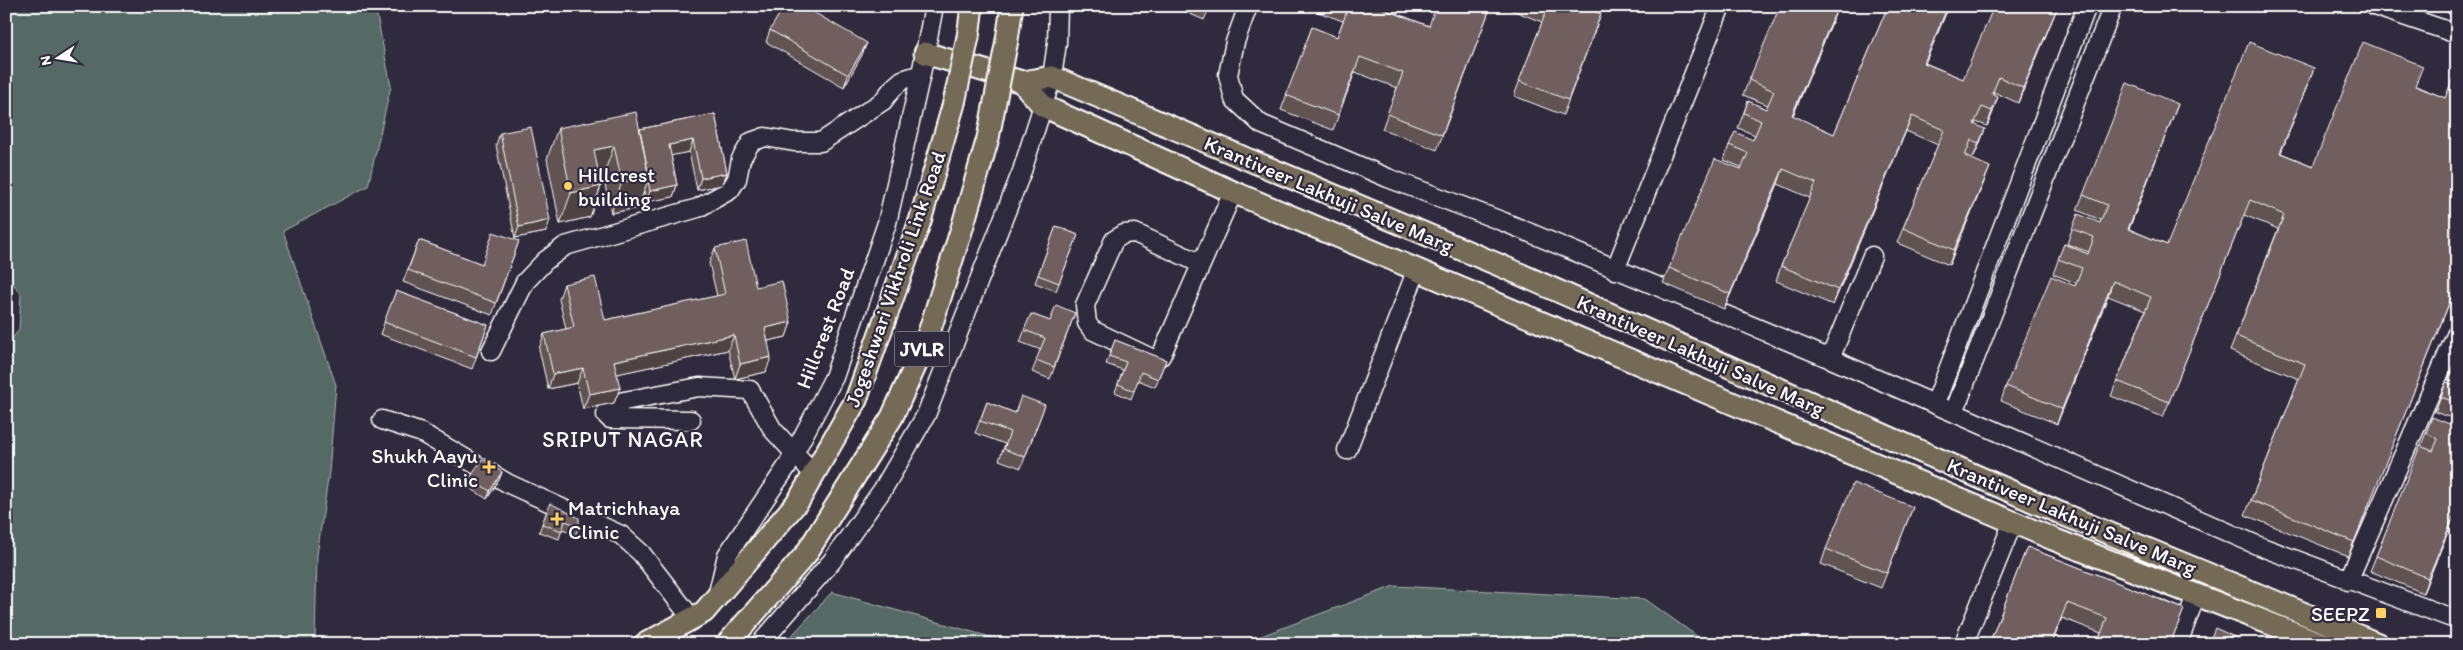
<svg xmlns="http://www.w3.org/2000/svg" width="2463" height="650" viewBox="0 0 2463 650" font-family="Itim,sans-serif">
<style>
.green{fill:#576b65;stroke:#abb5b2}
.lines{fill:none;stroke-linecap:round;stroke-linejoin:round}
.minor-casing{stroke:#fff;stroke-width:21}
.major-casing{stroke:#fff;stroke-width:25}
.minor{stroke:#2f2a3d;stroke-width:18}
.major{stroke:#756a55;stroke-width:21}
.major-bridge-casing{stroke:#fff;stroke-width:25;stroke-linecap:butt}
.major-bridge{stroke:#756a55;stroke-width:21}
.wall{fill:#615251;stroke:#fff}
.shaded-wall{fill:#4f4242;stroke:#fff}
.building{fill:#715f5e;stroke:#fff}
.poi-dot{fill:#ffd166;stroke:#2f2a3d;stroke-width:2}
.labels{text-anchor:middle;dominant-baseline:central;stroke-width:4.5;stroke-linejoin:round;paint-order:stroke}
.shield{fill:#2f2a3d;stroke:#c1bfc5;stroke-width:1}
.shield-label{font-size:20px;font-weight:bold;fill:#fff}
.poi-label{font-size:21px;fill:#fff;stroke:#2f2a3d;text-anchor:start}
.street-label{font-size:21px;fill:#fff;stroke:#2f2a3d}
.neighbourhood-label{font-size:22px;letter-spacing:1px;fill:#fff;stroke:#2f2a3d}
</style>
<rect width="100%" height="100%" fill="#2f2a3d"/>
<filter id="ink" filterUnits="userSpaceOnUse"><feTurbulence type="fractalNoise" baseFrequency=".02" numOctaves="2"/><feDisplacementMap in="SourceGraphic" scale="10" xChannelSelector="R" yChannelSelector="G"/><feConvolveMatrix kernelMatrix="1 2 1 2 8 2 1 2 1" color-interpolation-filters="sRGB"/></filter>
<g filter="url(#ink)">
<!-- green -->
<path class="green" d="M6,6h369l16,80 -23,100 -85,45 53,154 -7,87 -12,83 -2,89h-309v-298l13,-16 2,-36 -15,-20z
M1394,586l251,13 63,45h-468z
M832,592l183,52h-231z"/>
<g class="lines">
<!-- minor casing -->
<g class="minor-casing">
<path id="minor" d="M1248,6l-13,36 -7,33 6,24 27,25 127,54 116,44 334,140 421,184 198,74
M2374,6l83,28
M2455,6l2,1
M1201,264l-66,-31 -11,1 -10,6 -29,65 2,18 5,7 61,29 8,-3 72,-164
M1615,270l106,-264
M491,351l34,-69 20,-21 20,-15 133,-38 32,-18 7,-11 4,-20 10,-17 14,-5 29,5h27l62,-41 10,-13 9,-8 19,-6
M1830,359l42,-103
M1935,404l152,-398
M1954,412l159,-406
M382,420l40,13 87,51 112,51 20,18 51,66
M691,420l-81,-1 -4,-4 1,-6 17,-8 75,-14 51,3 23,40 41,44
M1347,450l70,-181
M2348,581l109,-248
M717,597l10,-42 61,-90 46,-88 53,-154 34,-149 13,-68
M2159,609l27,12
M760,644l72,-83 51,-72 43,-74 96,-244 30,-94 5,-34 1,-37
M1967,644l-1,-6 47,-116
M2178,644l18,-49"/>
</g>
<!-- major casing -->
<g class="major-casing">
<path id="major" d="M968,37l4,-31
M925,53l97,29 30,-5 447,188 563,249 316,130
M1022,82l21,24 190,86 820,347 269,105
M645,644l59,-32 95,-112 57,-100 64,-179 34,-118"/>
</g>
<!-- minor -->
<use href="#minor" class="minor"/>
<!-- major -->
<use href="#major" class="major"/>
<!-- major-bridge casing -->
<g class="major-bridge-casing">
<path id="major-bridge" d="M954,103l14,-66
M727,644l79,-90 86,-137 34,-75 36,-114 26,-90 19,-98 5,-34"/>
</g>
<!-- major-bridge -->
<use href="#major-bridge" class="major-bridge"/>
</g>
<!-- wall -->
<path class="wall" d="M1172,6h38l-6,14z
M1320,6h66l-1,3 44,17 62,-20 -54,144 -55,-21 15,-41 -42,-16 -22,58 -52,-20 31,-83 25,10 6,-16 -25,-9z
M1502,6h82v2l17,6 -38,101 -49,-19 28,-74z
M1888,6h61l-24,57 38,16 95,-73 -40,97 -24,-11 -1,3v17l-6,14 -11,-4 -1,2 5,19 -7,15 -7,-3 -1,1 19,26 -35,83 -52,-22 6,-15 35,-83 -32,-14 -73,174 -57,-24 5,-15 29,-68 -32,-14 -54,125 -61,-26 6,-15 72,-99v-2l-17,-7 5,-15 24,-5 2,-5 -17,-7 10,-27 18,8 2,-4 -25,-10 6,-15 84,-60 -40,96 41,18z
M770,30l92,25 -18,32 -78,-45z
M2314,68l-33,85 32,13 103,-80 29,12 12,-19v205l-109,272 -103,-41 54,-136 -69,-28 48,-122 -34,-14 -81,202 -52,-21 34,-85 -37,-15 -51,128 -56,-23 5,-15 69,-100 1,-3 -23,-9 11,-30 24,10 1,-2 -22,-8 5,-15 28,-6 1,-3 -24,-10 6,-15 95,-91 -49,125 38,16z
M715,114l12,59 -5,12 -25,5 -8,-38 -18,3 6,30 -4,12 -27,5 -2,-10 -6,16 -27,5 -8,-37 -3,1 1,9 -11,31 -30,7 -13,-65 11,-31 82,1z
M500,133l46,99 -31,6 -19,-93z
M1056,226l22,9 -22,56 -21,-8z
M419,240l63,24 37,-23 -27,74 -89,-33z
M715,248l76,74 -5,15 -18,4 -2,31 -31,7 -7,-29 -112,24 4,14 -6,15 -31,6 -6,-26 -29,6 -9,-40 5,-15 22,-5 -7,-30 5,-15 41,36 112,-24 -8,-33z
M396,291l92,34 -16,44 -92,-35z
M1075,313l-25,66 -18,-7 9,-22 -21,-8 11,-28 19,7z
M1115,340l51,20 -11,27 -17,-7 -7,19 -16,-7 8,-22 -17,-6z
M2457,357v27l-9,-4z
M2446,382l11,4v124l-34,83 -53,-22 56,-138 26,-8 2,-6 -19,-7z
M987,402l28,11 30,-8 -24,63 -22,-8 6,-16 -30,-11z
M502,472l-3,8 -12,19 -20,-13 3,-8z
M550,503l29,23 -3,8 -14,-5 -3,10 -20,-7z
M1913,507l-32,81 -60,-24 5,-15z
M2027,547l157,62 -14,35h-73l4,-11 -39,-15 -10,26h-63z"/>
<!-- shaded-wall -->
<path class="shaded-wall" d="M1838,6l-5,14 -47,110 6,-15z
M1948,6h1l-30,72 5,-15z
M2058,6l-40,97 5,-15z
M867,43l-5,12 -18,32 4,-12z
M1998,97l-5,15 -6,14 5,-15z
M2178,104l-6,15 -49,125 5,-15z
M1912,116l-6,15 -73,174 5,-15z
M1985,129l-5,14 -7,15 6,-15z
M693,140l-4,12 -24,5 4,-12z
M614,146l-11,30 -20,4 11,-30z
M1990,167l-6,15 -35,83 5,-15z
M1783,169l-5,15 -54,125 6,-15z
M727,173l-5,12 -25,5 4,-12z
M649,177l-11,31 -27,5 11,-31z
M677,185l-4,12 -27,5 4,-11z
M601,186l-11,31 -30,7 11,-31z
M550,220l-4,12 -31,6 4,-11z
M2113,281l-5,15 -51,128 5,-15z
M791,322l-5,15 -27,6 6,-15z
M734,335l-6,15 -120,26 6,-15z
M771,357l-5,15 -31,7 5,-15z
M583,368l-6,15 -29,6 5,-15z
M620,388l-6,15 -31,6 6,-15z
M502,472l-3,8 -12,19 3,-8z
M2457,508v2l-34,83 5,-15z"/>
<!-- building -->
<path class="building" d="M784,6h19l64,37 -19,32 -78,-45z
M1349,6h36l-2,3 46,17 7,-20h55l-49,129 -55,-21 16,-41 -43,-16 -22,58 -52,-20 26,-68 25,10z
M1546,6h38v1l17,7 -33,86 -49,-19 29,-74z
M1780,6h58l-46,109 42,19 54,-128h60l-24,57 39,16 31,-73h64l-35,82 -24,-11 -7,17 6,3 -6,14 -10,-4 -8,17 11,5 -6,14 -8,-3 -6,16 25,11 -36,83 -51,-22 41,-98 -32,-14 -74,174 -57,-24 35,-83 -33,-14 -53,125 -61,-26 46,-109 26,10 7,-16 -19,-8 6,-13 18,8 8,-19 -17,-8 4,-12 18,8 8,-18 -25,-11z
M2249,42l65,26 -34,85 33,13 50,-124 60,24 -8,20 30,12 8,-20 4,1v204l-103,259 -103,-42 54,-136 -69,-28 48,-121 -34,-15 -81,202 -52,-21 34,-84 -38,-16 -51,128 -56,-23 45,-110 24,10 7,-18 -24,-9 6,-15 24,10 6,-17 -22,-8 6,-15 22,9 7,-18 -24,-10 44,-112 51,21 -50,125 39,16z
M636,112l13,65 -27,5 -8,-36 -20,4 7,36 -30,7 -13,-65z
M715,114l12,59 -26,5 -8,-38 -24,5 8,40 -27,6 -2,-10 1,-4 -9,-48z
M531,127l19,93 -31,7 -19,-94z
M1056,226l22,9 -19,48 -21,-8z
M493,232l26,9 -23,62 -88,-33 11,-30 63,24z
M746,241l10,46 26,-6 9,41 -26,6 6,29 -31,7 -6,-29 -120,26 6,27 -31,6 -6,-26 -30,6 -9,-40 30,-7 -10,-43 31,-7 10,43 120,-26 -10,-46z
M396,291l92,34 -12,32 -92,-35z
M1056,305l19,8 -21,54 -18,-7 9,-22 -21,-8 7,-16 19,7z
M1115,340l51,20 -8,19 -17,-7 -7,19 -16,-7 8,-22 -17,-6z
M2457,357v10l-4,-2z
M2446,382l11,4v17l-16,-6z
M1021,396l24,9 -20,52 -21,-8 6,-17 -30,-11 7,-19 28,11z
M2457,412v96l-29,70 -52,-22 44,-110 13,5 5,-12 -12,-6 6,-16 20,8z
M482,459l20,13 -12,19 -20,-13z
M1853,483l60,24 -26,66 -61,-24z
M550,503l29,15v8l-14,-5 -3,10 -20,-7z
M2027,547l157,62 -14,35h-73l10,-26 -40,-15 -16,41h-47l-13,-5z
M2215,628l35,16h-42z"/>
</g>
<!-- markers -->
<g class="poi-dot">
<circle cx="568" cy="186" r="5"/>
<path d="M486.5 459.5h5v5h5v5h-5v5h-5v-5h-5v-5h5z"/>
<path d="M554.5 511.5h5v5h5v5h-5v5h-5v-5h-5v-5h5z"/>
<rect x="2375" y="607" width="12" height="12" rx="2.5"/>
</g>
<g class="labels">
<!-- shield labels -->
<rect class="shield" x="894.5" y="331.5" width="55" height="35" rx="4"/>
<g class="shield-label">
<text x="922" y="349">JVLR</text>
</g>
<!-- poi labels -->
<g class="poi-label">
<text x="578" y="174">Hillcrest<tspan x="578" dy="24">building</tspan></text>
<text x="478" y="455" text-anchor="end">Shukh Aayu<tspan x="478" dy="24">Clinic</tspan></text>
<text x="568" y="507">Matrichhaya<tspan x="568" dy="24">Clinic</tspan></text>
<text x="2370" y="613" text-anchor="end">SEEPZ</text>
</g>
<!-- street labels -->
<g class="street-label">
<text transform="translate(1329 194) rotate(23)">Krantiveer Lakhuji Salve Marg</text>
<text transform="translate(895 279) rotate(-71)">Jogeshwari Vikhroli Link Road</text>
<text transform="translate(825 328) rotate(-69)">Hillcrest Road</text>
<text transform="translate(1701 355) rotate(24)">Krantiveer Lakhuji Salve Marg</text>
<text transform="translate(2072 516) rotate(23)">Krantiveer Lakhuji Salve Marg</text>
</g>
<!-- neighbourhood labels -->
<g class="neighbourhood-label">
<text x="623" y="439">SRIPUT NAGAR</text>
</g>
</g>
<!-- margin -->
<rect width="2463" height="650" fill="none" stroke="#2f2a3d" stroke-width="25"/>
<rect x="12" y="12" width="2438" height="625" fill="none" stroke="#fff" stroke-width="2" filter="url(#ink)"/>
<!-- north arrow -->
<g transform="translate(58 58) rotate(258)" stroke="#2f2a3d" stroke-width="4" paint-order="stroke">
<path d="M0-4L9 19L0 12L-9 19Z" fill="#ffffff"/>
<text y="-8" font-size="14" font-weight="bold" text-anchor="middle" fill="#ffffff">N</text>
</g>
</svg>
